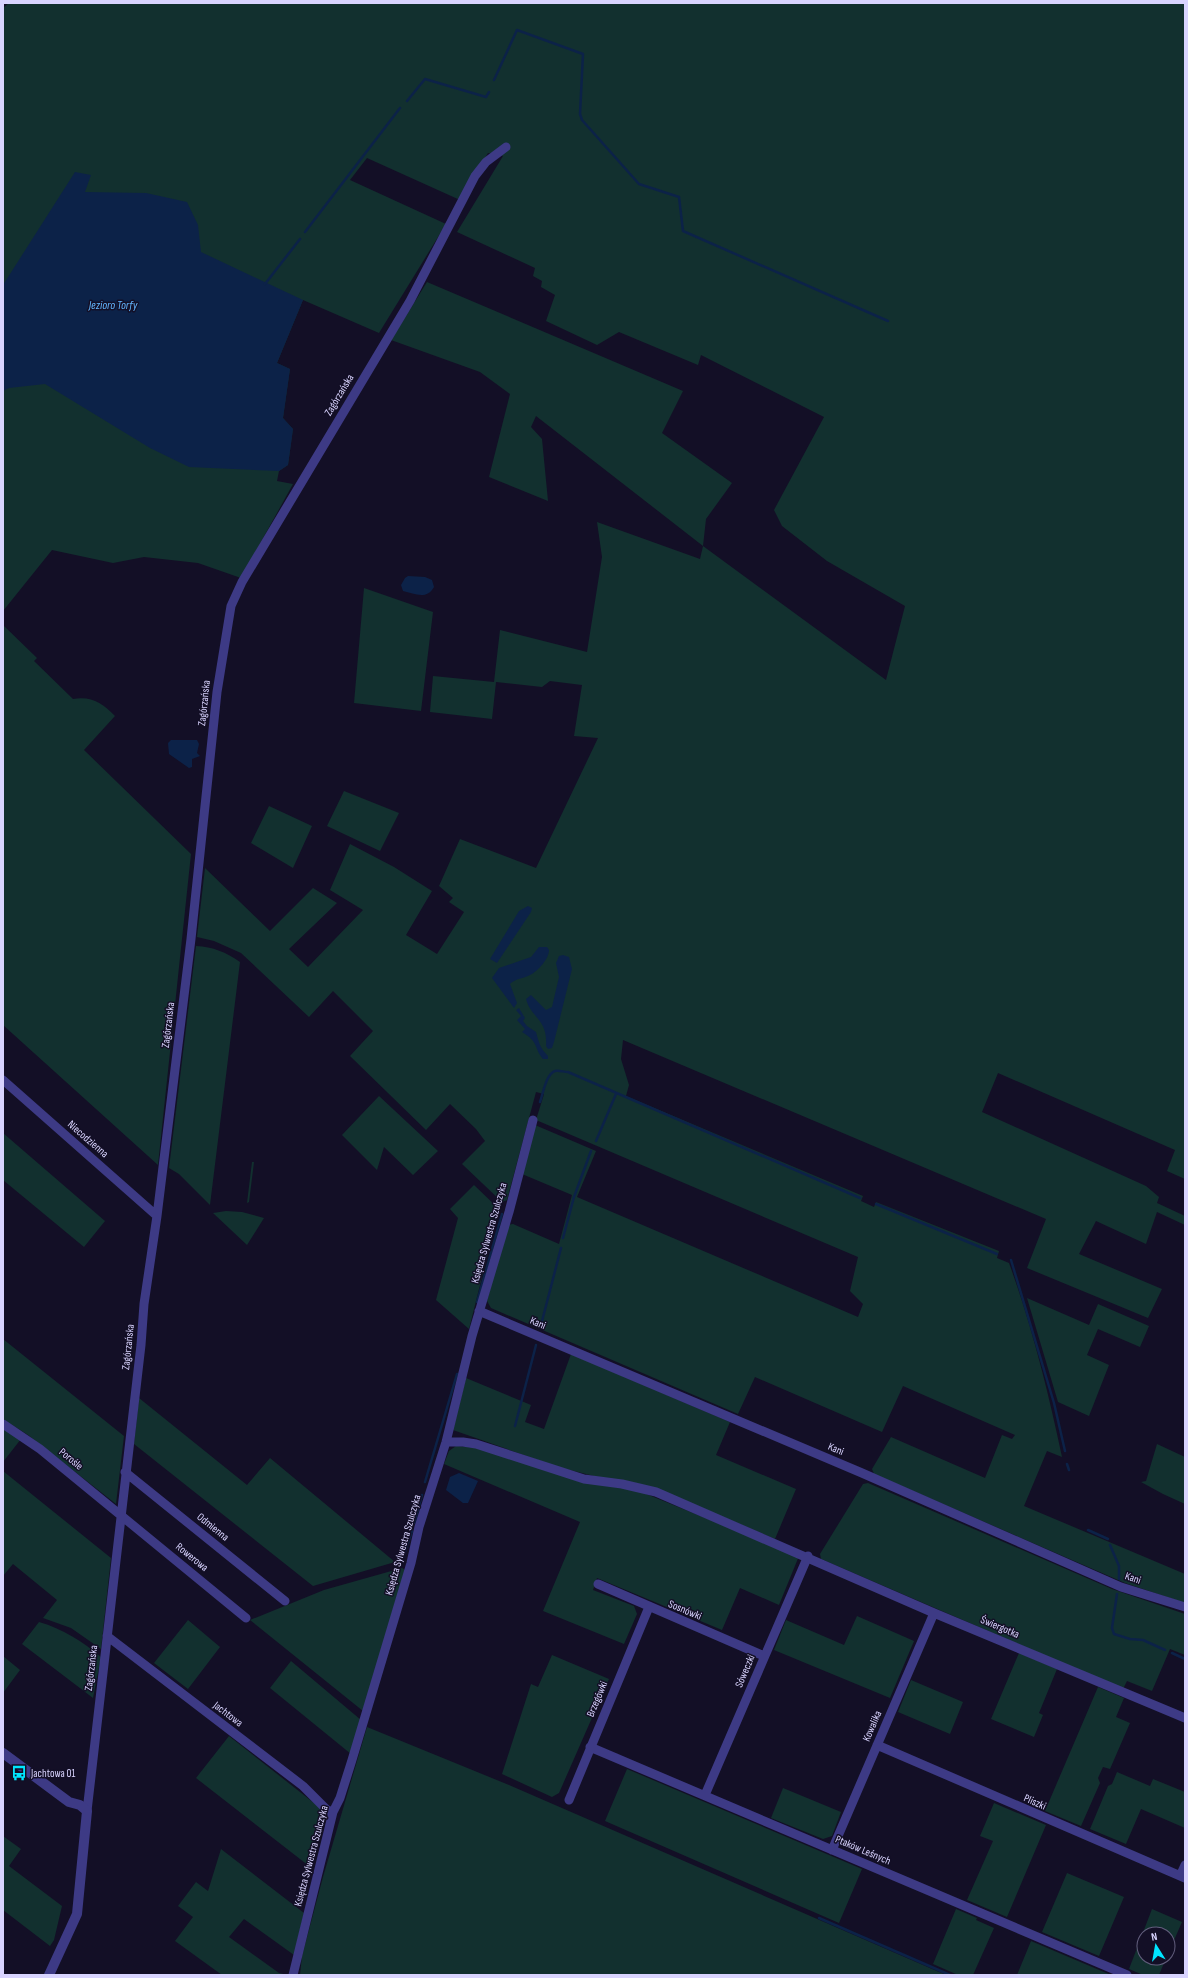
<svg xmlns="http://www.w3.org/2000/svg" width="1188" height="1978" viewBox="0 0 1188 1978" font-family="'Sofia Sans Condensed',sans-serif">
<style>
.green{fill:#12302f}
.water{fill:#0c2248}
.lines{fill:none;stroke-linecap:round;stroke-linejoin:round}
.stream{stroke:#0c2248;stroke-width:2.5}
.minor{stroke:#3d3a85;stroke-width:9}
.tertiary{stroke:#3d3a85;stroke-width:10}
.labels{text-anchor:middle;dominant-baseline:central;stroke-width:3;stroke-linejoin:round;paint-order:stroke}
.street-label{font-size:11px;fill:#d9d4ff;stroke:#130f26}
.poi-label{font-size:11px;fill:#d9d4ff;stroke:#130f26;text-anchor:start}
.water-label{font-size:12px;font-style:italic;fill:#62b6ff;stroke:#130f26}
</style>
<rect width="100%" height="100%" fill="#130f26"/>
<!-- green -->
<path class="green" d="M9,3h1176v1176l-18,-8 8,-21 -177,-77 -16,39 164,74 13,11 -2,6 28,13v9l-28,-13 -11,32 -50,-23 -17,33 83,35 -14,29 -121,-50 19,-49 -423,-179 -2,19 8,26 -3,11 237,100 -2,5 13,6 2,-5 123,49 -2,7 12,5c23,63 39,128 53,194l-15,-6 -23,55 161,68v29l-60,-20 -251,-109 -2,-5 19,-32 94,41 17,-43 10,4 3,-4 -112,-49 -21,46 -127,-55 -17,37 -247,-106 -4,-7 20,-76 6,-1 46,20 13,-49 -50,-21 13,-49 61,26 -19,46 281,120 5,-13 -13,-13 8,-34 -322,-137 8,-26 -8,-2 -29,108 -5,2 -40,-38 23,-23 -9,-12 -26,-25 -24,26 -76,-74 23,-25 -40,-40 -24,26 -68,-64 -27,-12 -17,-4 8,-69 65,63 43,-43 24,15 -48,46 19,18 55,-57 -33,-20 20,-46 44,23 38,24 -26,44 31,19 27,-42 -15,-10 4,-4 -14,-12 21,-47 76,29 62,-130 -24,-2 8,-51 -32,-4 -8,6 -46,-5 -4,37 -62,-7 3,-36 61,6 6,-52 87,22 15,-95 -5,-35 103,37 3,-13 -167,-130 -5,11 11,12 6,62 -59,-24 21,-83 -30,-22 -89,-32 36,-58 256,109 -21,42 70,50 -26,36 -3,27 183,134 19,-74 -78,-45 -45,-35 -8,-16 50,-93 -123,-62 -3,10 -79,-33 -22,13 -51,-24 9,-26 -14,-8 1,-6 -9,-5 2,-8 -78,-36 46,-76 -15,-3 -28,47 -93,-42 -17,22 96,44 -67,109 -76,-33 -26,63 13,6 -7,49 10,11 -5,36 -9,6 -2,10 16,3 -52,94 -43,-15 -54,-6 -31,6 -61,-13 -49,61v-603z
M364,588l69,24 -12,99 -67,-8z
M3,625l34,33 -3,3 39,38c19,-3 29,4 42,17l-31,34 107,104 -33,311 -155,-140z
M344,791l55,22 -19,38 -53,-25z
M269,806l43,20 -19,42 -42,-25z
M196,946c17,1 30,6 44,16l-30,243 -31,-31 -10,-6z
M379,1096l59,55 -25,24 -29,-28 -7,23 -35,-35z
M3,1133l102,88 -21,26 -81,-67z
M252,1162h2l-5,40 -2,1z
M474,1185l25,24 -30,120 -33,-29 22,-82 -8,-9z
M226,1211l16,1 22,6 -17,27 -34,-32z
M1027,1298l62,27 9,-21 51,22 -9,21 -42,-18 -11,26 22,10 -20,51 -31,-14z
M3,1339l121,97 -8,68 -88,-69 -25,-16z
M571,1354l159,68 -14,33 80,34 -21,50 -101,-43 -116,-29 -105,-37 13,-52 65,27 -6,17 19,7z
M139,1398l108,87 23,-27 125,104 -82,24 -179,-142z
M3,1425l18,14 -18,23z
M1157,1444l28,13v47l-22,-10 -22,-12 5,-1z
M456,1446l23,2 155,41 165,67 -20,49 -39,-17 -18,42 -125,-52 -4,12 41,16 3,8 -13,30 -81,-33 37,-89 -136,-58 5,-13z
M3,1471l108,87 -10,91 -30,-21 -28,-10 14,-18 -44,-36 -10,12z
M868,1483l244,106 73,25v41l-15,-6 -18,42 -25,-10 -4,8 -302,-130 -1,-5 43,-70z
M402,1568l3,2 -42,141 -113,-91 74,-30z
M857,1616l57,25 -24,57 -116,-48 12,-30 58,25z
M188,1620l32,27 -32,42 -34,-26z
M39,1622c24,7 43,19 62,35l-8,41 -71,-54z
M1019,1653l38,16 -18,44 4,2 -9,22 -43,-18z
M552,1655l57,24 -50,114 -7,4 -50,-23 29,-90 7,3z
M3,1656l17,14 -17,23z
M291,1661l70,59 -10,34 -81,-66z
M911,1680l52,22 -13,32 -52,-22z
M1098,1687l26,11 -8,19 14,6 -20,46 -7,-2 -5,11 2,5 -19,43 -36,-15z
M367,1727l142,58 437,190h-646l2,-19 21,-79z
M229,1736l90,71 3,12 -13,47 -113,-88z
M627,1769l235,100 -23,54 -234,-102z
M1117,1772l33,14 3,-7 32,13v36l-44,-19 -15,35 -36,-15 18,-43 4,-2z
M783,1788l58,24 -9,24 -9,3 -52,-21z
M994,1803l52,22 -39,92 -40,-17 26,-59 -13,-5z
M3,1836l18,13 -12,17 53,40 -8,34 -4,6 -47,-36z
M221,1849l83,64 -10,42 -50,-36 -15,18 50,36 9,2h-66l-47,-34 18,-24 -15,-11 18,-24 12,9z
M1067,1873l57,24 -25,59 -57,-24z
M956,1909l21,9 -1,2 18,8 -21,47h-15l-25,-11z
M1152,1909l30,13 -14,32v-20h-24v24h22l-7,17h-16l-14,-6z
M1031,1941l80,34h-94z"/>
<!-- water -->
<path class="water" d="M75,172l16,3 -6,17 61,1 41,9 11,23 3,27 102,48 -26,63 13,6 -7,49 10,11 -5,36 -9,6 -90,-4 -39,-19 -105,-64 -36,4 -6,3v-106z
M408,576l17,1 7,3 2,7c-7,13 -19,7 -31,4l-2,-6 4,-7z
M171,740h26l2,4 -2,9 3,3 -8,3v8l-3,1 -20,-14 -1,-11z
M528,906l4,2 -1,4 -34,51 -7,-4 29,-48z
M539,947h8l2,3c0,9 -11,21 -19,25 -7,4 -14,3 -20,9l7,19 -3,5 -22,-30 7,-10 32,-11z
M563,955l6,2 3,12 -18,73 -2,6 -4,1 -2,-3c2,-27 -15,-28 -20,-47l5,-4 15,15 6,-3 7,-30 -3,-14 3,-7z
M519,1008l6,10 -2,3 4,5 9,6c3,11 4,16 12,24v3h-5c-10,-12 -3,-16 -21,-27l3,-3 -8,-9 4,-4 -5,-6z
M459,1473l19,8 -10,22h-5l-17,-13 4,-13z"/>
<g class="lines">
<!-- stream -->
<path class="stream" d="M494,80l23,-50 66,24 -3,60 2,6 57,64 40,13 4,34 205,90
M407,101l18,-22 61,18 3,-5
M305,232l95,-124
M265,284l35,-45
M540,1102c3,-8 6,-28 15,-31 4,-1 9,1 13,1l292,126
M596,1141l20,-47
M876,1204l121,50
M563,1238l11,-41 17,-46
M1011,1260l43,143 11,48
M477,1302l25,-88
M541,1325l20,-77
M515,1426l21,-81
M1067,1464l2,6
M425,1482l32,-108
M414,1523l8,-28
M1088,1530l20,9
M1110,1545l9,21v13
M402,1560l10,-29
M1117,1594l-5,34 2,6 16,5 13,1 22,10
M1172,1653l13,6
M819,1918l131,57"/>
<!-- minor -->
<path class="minor" d="M3,1080l154,136
M479,1311l383,162 259,114 64,20
M3,1424l37,25 206,169
M446,1442h17l13,2 108,35 38,5 34,8 278,121 251,105
M125,1472l160,129
M598,1584l166,72
M107,1636l196,150 24,24 6,2
M877,1745l308,133
M590,1747l537,228
M705,1795l103,-239
M569,1800l80,-193
M87,1811l54,-466 3,-41 13,-88 34,-277 26,-247 14,-86 11,-24 168,-281 65,-125 11,-14 20,-15
M832,1850l102,-237
M1180,1876l5,-11
M293,1975l40,-163 7,-14 12,-38 59,-197 8,-36 27,-85 26,-106 37,-124 24,-92"/>
<!-- tertiary -->
<path class="tertiary" d="M3,1753l66,49 11,3 7,6 -10,103 -28,61"/>
</g>
<!-- icons -->
<defs>
<g id="bus-bare" transform="scale(1.2)"><path d="M-5-6H5V4H4V6H2V4H-2V6H-4V4H-5ZM-3.5-4V0h7V-4ZM-3.5 1.2v1.5H-2V1.2ZM2 1.2v1.5H3.5V1.2Z" fill="#00e5ff" stroke="#130f26" stroke-width="2.5" paint-order="stroke"/></g>
</defs>
<g fill-rule="evenodd">
<use href="#bus-bare" x="19" y="1773"/>
</g>
<g class="labels">
<!-- street labels -->
<g class="street-label">
<text transform="translate(339 395) rotate(-59)">Zagórzańska</text>
<text transform="translate(204 703) rotate(-84)">Zagórzańska</text>
<text transform="translate(168 1025) rotate(-83)">Zagórzańska</text>
<text transform="translate(88 1139) rotate(41)">Niecodzienna</text>
<text transform="translate(489 1233) rotate(-74)">Księdza Sylwestra Szulczyka</text>
<text transform="translate(538 1323) rotate(23)">Kani</text>
<text transform="translate(128 1347) rotate(-84)">Zagórzańska</text>
<text transform="translate(836 1449) rotate(23)">Kani</text>
<text transform="translate(71 1459) rotate(40)">Porośle</text>
<text transform="translate(213 1527) rotate(39)">Odmienna</text>
<text transform="translate(403 1545) rotate(-74)">Księdza Sylwestra Szulczyka</text>
<text transform="translate(192 1557) rotate(39)">Rowerowa</text>
<text transform="translate(1133 1578) rotate(19)">Kani</text>
<text transform="translate(685 1610) rotate(23)">Sosnówki</text>
<text transform="translate(1000 1627) rotate(23)">Świergotka</text>
<text transform="translate(91 1668) rotate(-83)">Zagórzańska</text>
<text transform="translate(745 1671) rotate(-67)">Sóweczki</text>
<text transform="translate(597 1699) rotate(-67)">Brzegówki</text>
<text transform="translate(228 1714) rotate(37)">Jachtowa</text>
<text transform="translate(872 1726) rotate(-67)">Kowalika</text>
<text transform="translate(1035 1802) rotate(24)">Pliszki</text>
<text transform="translate(863 1850) rotate(23)">Ptaków Leśnych</text>
<text transform="translate(311 1856) rotate(-75)">Księdza Sylwestra Szulczyka</text>
</g>
<!-- poi labels -->
<g class="poi-label">
<text x="31" y="1773">Jachtowa 01</text>
</g>
<!-- water labels -->
<g class="water-label">
<text x="113" y="305">Jezioro Torfy</text>
</g>
</g>
<!-- border -->
<rect width="1188" height="1978" fill="none" stroke="#d9d4ff" stroke-width="8"/>
<!-- north arrow -->
<g transform="translate(1156 1946) rotate(349)"><circle r="19" fill="#130f26" stroke="#625e7d"/>
<path d="M0-3L7 15L0 10L-7 15Z" fill="#00e5ff"/>
<text y="-6" font-size="11" font-weight="bold" text-anchor="middle" fill="#d9d4ff">N</text>
</g>
</svg>
